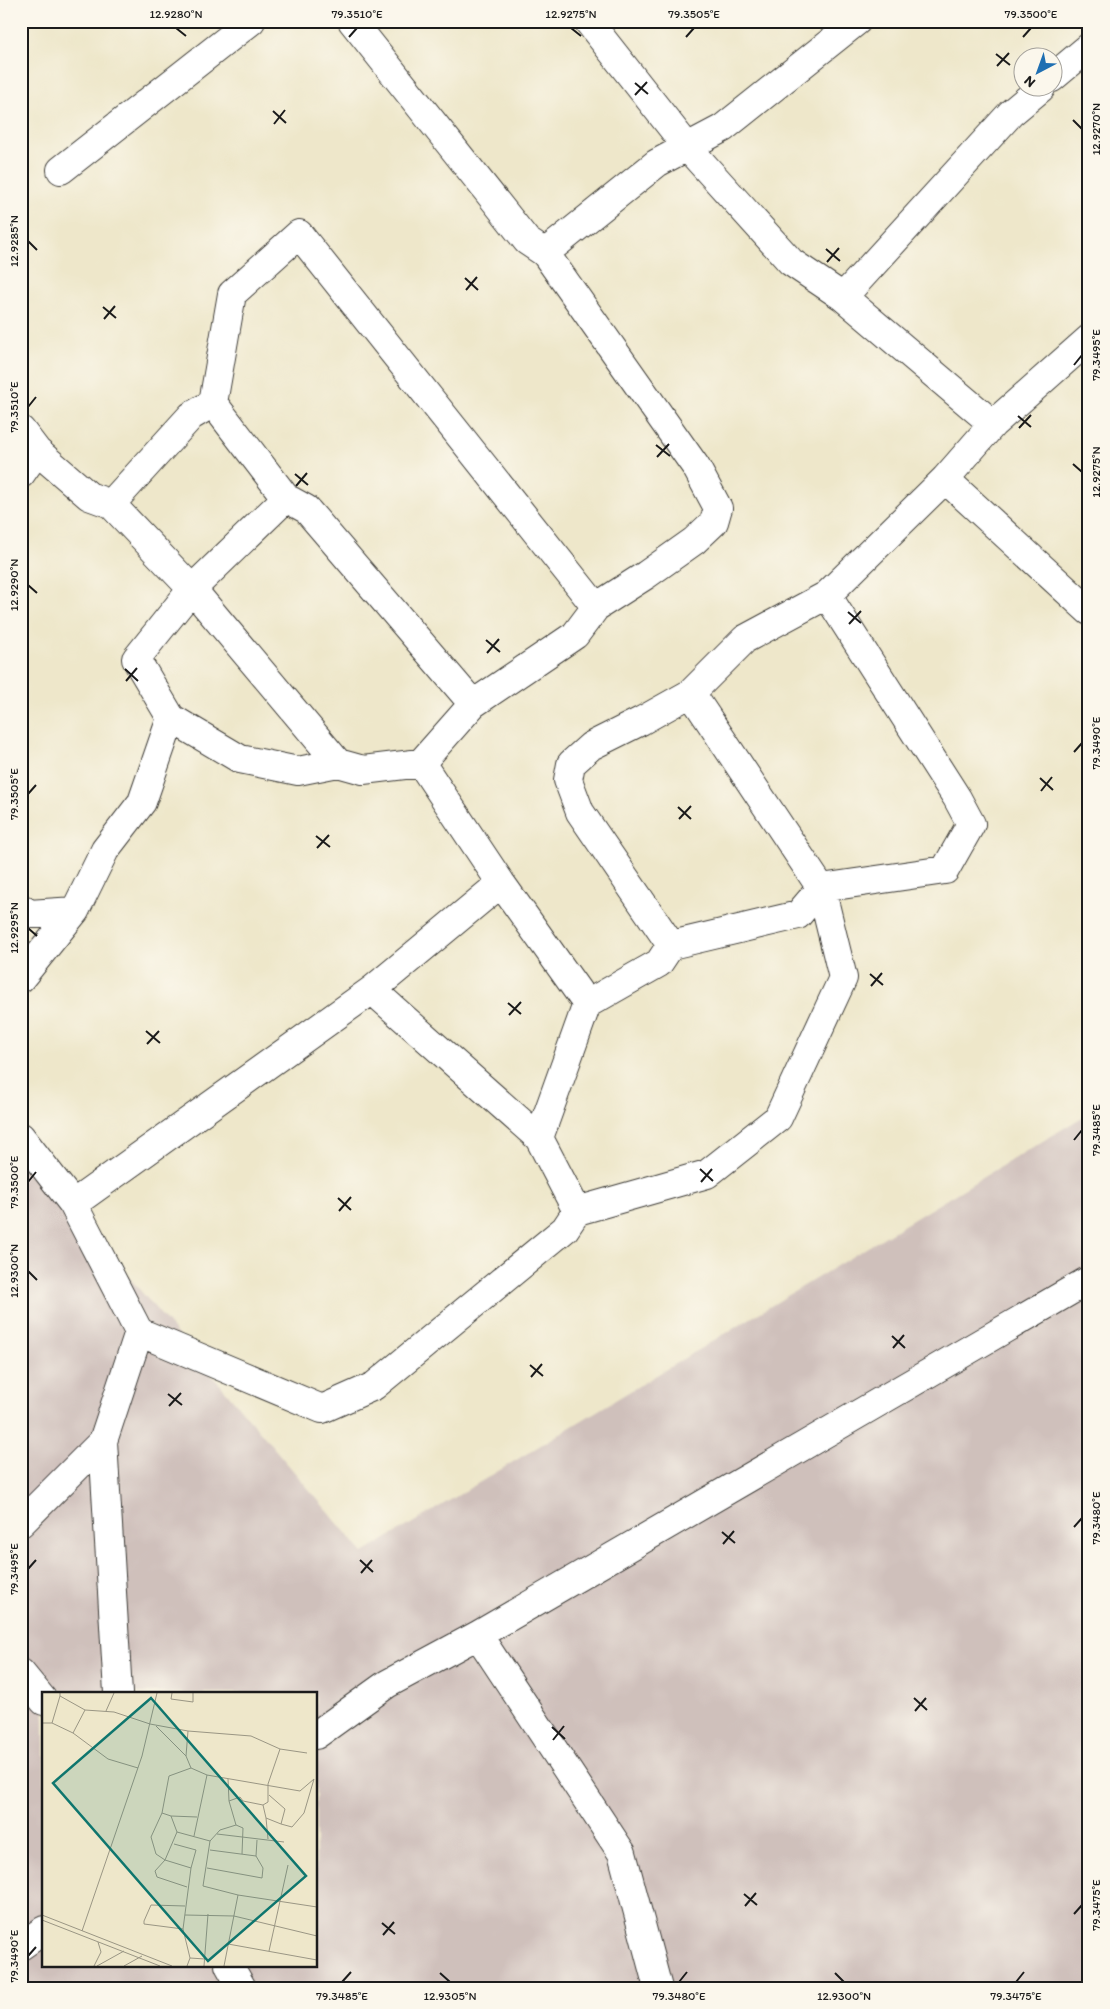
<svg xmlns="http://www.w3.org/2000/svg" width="1110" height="2009" viewBox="0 0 1110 2009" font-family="Itim,sans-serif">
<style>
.industrial{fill:#cfc0bb;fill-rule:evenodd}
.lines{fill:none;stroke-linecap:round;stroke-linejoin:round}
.minor-casing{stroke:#3c3a36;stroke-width:30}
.minor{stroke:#fff;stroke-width:28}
.ticks{fill:none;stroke:#1c1c1c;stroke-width:2}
.inset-road{fill:none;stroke:#9a9684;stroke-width:1}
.view{fill:#0f766e;fill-opacity:0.15;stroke:#0f766e;stroke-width:2.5}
.inset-edge{fill:none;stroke:#1c1c1c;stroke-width:2.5}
.neatline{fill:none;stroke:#1c1c1c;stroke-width:2}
.ticks-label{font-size:12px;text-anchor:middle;fill:#1c1c1c}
</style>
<rect width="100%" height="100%" fill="#fbf7ec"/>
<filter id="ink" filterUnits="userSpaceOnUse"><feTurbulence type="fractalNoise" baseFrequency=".02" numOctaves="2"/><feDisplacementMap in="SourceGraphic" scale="10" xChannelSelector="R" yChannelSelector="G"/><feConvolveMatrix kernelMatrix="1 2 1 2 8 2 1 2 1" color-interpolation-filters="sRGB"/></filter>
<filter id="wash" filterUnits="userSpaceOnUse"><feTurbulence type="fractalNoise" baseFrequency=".0096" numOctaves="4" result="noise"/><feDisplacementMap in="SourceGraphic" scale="20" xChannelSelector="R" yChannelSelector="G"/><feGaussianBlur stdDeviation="1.12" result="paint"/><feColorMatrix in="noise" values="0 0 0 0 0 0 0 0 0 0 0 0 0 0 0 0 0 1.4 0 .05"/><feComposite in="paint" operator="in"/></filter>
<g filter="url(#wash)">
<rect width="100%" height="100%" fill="#eee7ca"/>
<!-- industrial -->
<path class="industrial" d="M1089,1113v875h-1068v-838l342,403zM44,1693h272v272h-272z"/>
</g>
<g filter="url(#ink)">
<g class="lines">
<!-- minor casing -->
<g class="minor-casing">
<path id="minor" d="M352,21l175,220 18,12 151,214 22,41 -4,14 -20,19 -48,34 -50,32 -21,28 -102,69 -52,59
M588,21l100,127 103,114 52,35 150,127
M1052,78l37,-31
M61,170l190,-149
M545,253l112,-90 66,-35 134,-107
M843,297l168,-184 30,-25
M21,430l16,21 52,45 22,8 81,85 146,174
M21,474l16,-23
M945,479l144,132
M286,498l-94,91 -56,70 35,59 69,41 58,12 40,-8 25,7 58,-7 80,120 86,121
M111,504l80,-88 22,-13
M691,693l54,-54 82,-44 118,-116 48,-55 96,-85
M473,704l-167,-195 -20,-11 -73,-95 19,-109 67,-60 297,373
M21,908l8,6 46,-3
M21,978l54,-67 30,-61 37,-48 29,-84
M372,990l167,148
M21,1137l52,67 66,128 183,77 52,-23 191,-157 12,-18 -38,-73 48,-134 72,-41 12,-18 127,-30 23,-27 124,-18 26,-46 -14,-26 -130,-203
M73,1204l299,-214 129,-107
M577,1211l130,-37 71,-56 65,-140 -22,-90 -130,-195 -50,28 -50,25 -20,18 -3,16 12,32 91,133
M21,1523l82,-82
M478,1635l144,218 36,135
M21,1673l23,28
M118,1693l-15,-252 36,-109
M316,1735l71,-51 91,-49 611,-355
M21,1946l23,-16
M229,1965l13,23"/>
</g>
<!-- minor -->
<use href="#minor" class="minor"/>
</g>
</g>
<!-- ticks -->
<path class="ticks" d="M176,28l10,8M571,28l10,8M349,37l8,-9M686,37l8,-9M1023,37l8,-9M996,54l14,11M997,66l12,-13M635,83l13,11M635,95l12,-13M273,111l13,12M1073,120l9,9M274,124l11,-14M28,241l9,9M826,249l14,12M827,262l12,-14M465,278l13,12M466,290l11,-13M103,307l13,11M104,319l11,-13M1074,365l8,-10M28,407l8,-10M1018,416l13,11M1019,428l12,-13M656,445l14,11M657,457l12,-13M1073,464l9,8M295,474l13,11M296,486l11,-13M28,585l9,8M848,612l13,11M849,624l12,-13M486,640l14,12M487,653l12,-14M125,669l13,12M126,681l11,-13M1074,752l8,-9M1040,778l13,12M1041,791l11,-14M28,794l8,-9M678,807l13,12M679,819l12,-13M316,836l14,11M317,848l12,-13M28,928l9,8M870,974l13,11M871,986l11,-13M508,1003l13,11M509,1015l12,-13M146,1031l14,12M147,1044l12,-13M1074,1140l8,-10M700,1169l13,12M28,1182l8,-10M701,1182l11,-13M338,1198l13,12M339,1211l12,-14M28,1271l9,9M892,1336l13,12M893,1348l11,-13M530,1365l13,11M531,1377l11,-13M168,1394l14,11M169,1406l12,-13M1074,1527l8,-9M722,1532l13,11M723,1544l11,-13M360,1560l13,12M28,1569l8,-9M361,1573l11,-13M914,1698l13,12M915,1711l11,-13M552,1727l13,12M553,1740l11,-14M744,1894l13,11M745,1906l11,-13M1074,1914l8,-9M382,1923l13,11M383,1935l11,-13M28,1956l8,-9M440,1973l10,9M835,1973l9,9M342,1982l9,-10M679,1982l8,-10M1016,1982l8,-10"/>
<!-- overview -->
<g transform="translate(42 1692)">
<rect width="275" height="275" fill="#eee7ca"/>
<path class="inset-road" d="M18,1v3l25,14 29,2 36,12 38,7 63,5 29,13 27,4M130,1l-1,6 22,3v-9M64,19l8,-18M0,31h10l21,10 35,26 30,9M10,31l8,-27M114,34l30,30 5,12M31,41l12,-23M144,64l2,-25M186,87l1,22 7,24M187,109l11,-4 3,4 20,4 5,-3v-18l12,-35M221,113l3,13 15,6 4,-15 -16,-14M120,121l-11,24 5,17 9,6 26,8 5,-18 -22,-6M129,124l26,1M224,126l2,21M135,140l33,9 10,-11 16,-5 7,3 -1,26M175,142l67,8M152,144l13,-61M168,149l-7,45 35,9 79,12M168,158l46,6M165,176l55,10 1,-10 -7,-12 1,-16M145,195l-30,-10 -2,-6 10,-11 12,-28 -6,-16 -9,-3 7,-37 22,-8 16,7 93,16 14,-12 -10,34 -12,14 -11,-3M0,223l130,51M143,223l49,1 83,20M0,228l118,46M141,237l-39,-5v-3l7,-16 34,1M40,239l60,-175 15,-63M186,252l89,16M227,259l19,-86M148,266l15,1M52,274l7,-14 -3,-10M55,274l27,-15M82,274l18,-10M145,274l3,-8 -7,-29 8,-61M162,274l4,-52M182,274l14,-71"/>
<path class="view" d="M109,6l155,178 -98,85 -155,-178z"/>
<rect width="275" height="275" class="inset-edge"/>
</g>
<!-- margin -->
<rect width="1110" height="2009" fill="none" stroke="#fbf7ec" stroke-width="55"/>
<!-- north arrow -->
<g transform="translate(1038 72) rotate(221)"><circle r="24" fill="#fbf7ec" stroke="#a29f99"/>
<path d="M0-4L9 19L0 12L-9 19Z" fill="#1f6fb2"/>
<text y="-8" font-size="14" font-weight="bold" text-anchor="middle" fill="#1c1c1c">N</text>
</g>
<rect x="28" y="28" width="1054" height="1954" class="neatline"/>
<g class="ticks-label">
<text x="176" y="18">12.9280°N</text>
<text x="357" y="18">79.3510°E</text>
<text x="571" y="18">12.9275°N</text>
<text x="694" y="18">79.3505°E</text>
<text x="1031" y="18">79.3500°E</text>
<text transform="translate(1096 129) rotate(-90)" y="4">12.9270°N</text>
<text transform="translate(14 241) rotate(-90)" y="4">12.9285°N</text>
<text transform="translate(1096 355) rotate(-90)" y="4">79.3495°E</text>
<text transform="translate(14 407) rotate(-90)" y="4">79.3510°E</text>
<text transform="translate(1096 472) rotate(-90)" y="4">12.9275°N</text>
<text transform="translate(14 585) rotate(-90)" y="4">12.9290°N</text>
<text transform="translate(1096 743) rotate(-90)" y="4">79.3490°E</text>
<text transform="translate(14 794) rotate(-90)" y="4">79.3505°E</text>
<text transform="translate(14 928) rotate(-90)" y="4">12.9295°N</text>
<text transform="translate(1096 1130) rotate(-90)" y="4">79.3485°E</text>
<text transform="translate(14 1182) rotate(-90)" y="4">79.3500°E</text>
<text transform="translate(14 1271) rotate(-90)" y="4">12.9300°N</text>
<text transform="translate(1096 1518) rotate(-90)" y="4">79.3480°E</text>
<text transform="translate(14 1569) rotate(-90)" y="4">79.3495°E</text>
<text transform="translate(1096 1905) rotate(-90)" y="4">79.3475°E</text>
<text transform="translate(14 1956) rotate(-90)" y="4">79.3490°E</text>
<text x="342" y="2000">79.3485°E</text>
<text x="450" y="2000">12.9305°N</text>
<text x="679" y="2000">79.3480°E</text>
<text x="844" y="2000">12.9300°N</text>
<text x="1016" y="2000">79.3475°E</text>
</g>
</svg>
